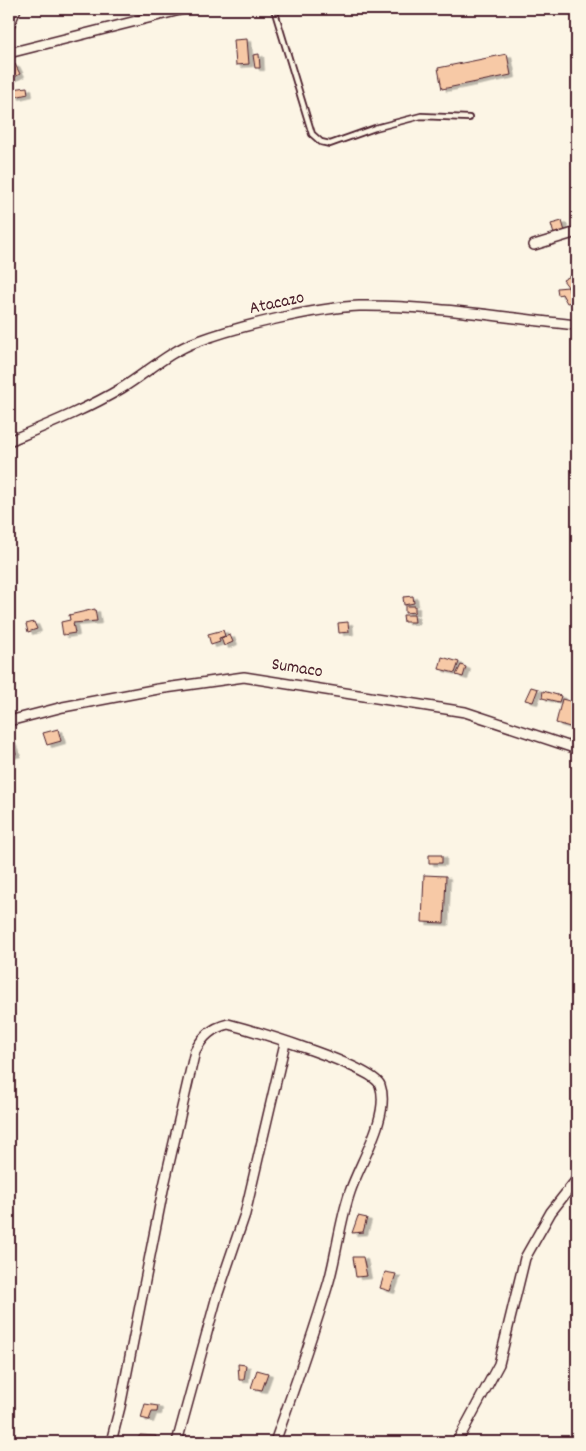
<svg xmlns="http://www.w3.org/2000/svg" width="586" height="1451" viewBox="0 0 586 1451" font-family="Dekko,sans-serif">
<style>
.building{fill:#f7c9a6;stroke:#4a1f2b;filter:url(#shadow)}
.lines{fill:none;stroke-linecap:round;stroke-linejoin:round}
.service-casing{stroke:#4a1f2b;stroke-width:8}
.minor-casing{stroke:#4a1f2b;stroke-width:12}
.service{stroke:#fcf5e5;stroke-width:4.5}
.minor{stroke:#fcf5e5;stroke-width:9}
.labels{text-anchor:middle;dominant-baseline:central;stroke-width:4;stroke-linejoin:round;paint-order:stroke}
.street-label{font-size:18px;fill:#4a1f2b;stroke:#fcf5e5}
</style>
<defs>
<filter id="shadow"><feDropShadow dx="4.5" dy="2.5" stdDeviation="0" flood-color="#0004"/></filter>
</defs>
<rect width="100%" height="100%" fill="#fcf5e5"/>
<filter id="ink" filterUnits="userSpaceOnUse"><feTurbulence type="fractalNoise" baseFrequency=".02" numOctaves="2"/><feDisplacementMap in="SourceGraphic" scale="10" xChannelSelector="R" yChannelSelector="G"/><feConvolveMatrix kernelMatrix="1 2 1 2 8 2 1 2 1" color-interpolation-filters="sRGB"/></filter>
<g filter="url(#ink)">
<!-- building -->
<path class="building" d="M247,39l2,25 -13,1 -2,-25z
M259,54l1,14h-5l-2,-13z
M507,54l4,21 -69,14 -4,-21z
M15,64l5,10 -11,6v-12z
M27,87l1,7 -13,3 -2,-8z
M562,221l4,14 -11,3 -4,-14z
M574,274l3,9 -8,5 -6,-8z
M568,287l4,15 -5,1 -5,-9 -4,1 -1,-7z
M413,596l1,7 -10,2 -1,-8z
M405,606h10v6l-10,1z
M95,609l2,12 -24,2 2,10 -12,2 -2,-13 9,-2 -1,-5z
M403,615h11l1,7h-11z
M34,622l3,7 -9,3 -2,-8z
M348,622l1,10 -10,1 -1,-10z
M223,630l2,6 -6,2 1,4 -9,3 -3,-11z
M230,635l3,7 -9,4 -3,-8z
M442,657l17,5 -4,11 -16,-4z
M461,665l5,2 -3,10 -7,-2z
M531,687l7,2 -5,13 -8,-2z
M543,691l18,5 -2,6 -17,-4z
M562,699l15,4v26l-21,-6z
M58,729l3,12 -14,4 -4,-12z
M11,741l5,13 -7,2v-14z
M429,855h13v8h-13z
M424,875l22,1 -2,47 -22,-1z
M358,1216l9,2 -4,14 -11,1z
M353,1257h10l4,19 -11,1z
M385,1272l11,2 -6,17 -10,-3z
M238,1364l8,1 -2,15h-5z
M257,1370l11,3 -6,17 -11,-2z
M145,1404l13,2 -1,6h-5l-3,8 -8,-2z
M140,1435l16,1 -2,6 -18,-1z"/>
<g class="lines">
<!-- service casing -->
<g class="service-casing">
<path id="service" d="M274,9l38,125 9,8 9,2 45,-16 46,-12 48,2"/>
</g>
<!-- minor casing -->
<g class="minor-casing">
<path id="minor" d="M9,26l7,-17
M9,53l175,-44
M534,245l43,-13
M9,441c38,-16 78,-32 113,-53 25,-15 46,-36 74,-46 42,-16 118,-34 163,-36 73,-1 146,12 218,19
M9,721l54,-14 95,-18 86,-12 221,35 112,37
M111,1442l9,-35 43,-217 32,-139c8,-15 17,-23 33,-27 23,6 145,42 152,61 11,30 -21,79 -30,107 -10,29 -13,60 -21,89 -16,54 -35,108 -54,161
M177,1442l40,-146 28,-82 40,-171
M457,1442l42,-78 26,-106 26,-46 26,-33"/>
</g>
<!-- service -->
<use href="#service" class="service"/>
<!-- minor -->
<use href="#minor" class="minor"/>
</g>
</g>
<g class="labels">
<!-- street labels -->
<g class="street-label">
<text transform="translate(277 304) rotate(-12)">Atacazo</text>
<text transform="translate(297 669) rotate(9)">Sumaco</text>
</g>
</g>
<!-- margin -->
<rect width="586" height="1451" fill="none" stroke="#fcf5e5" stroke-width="30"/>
<rect x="15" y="15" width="556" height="1421" fill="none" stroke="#4a1f2b" stroke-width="2" filter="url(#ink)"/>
</svg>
